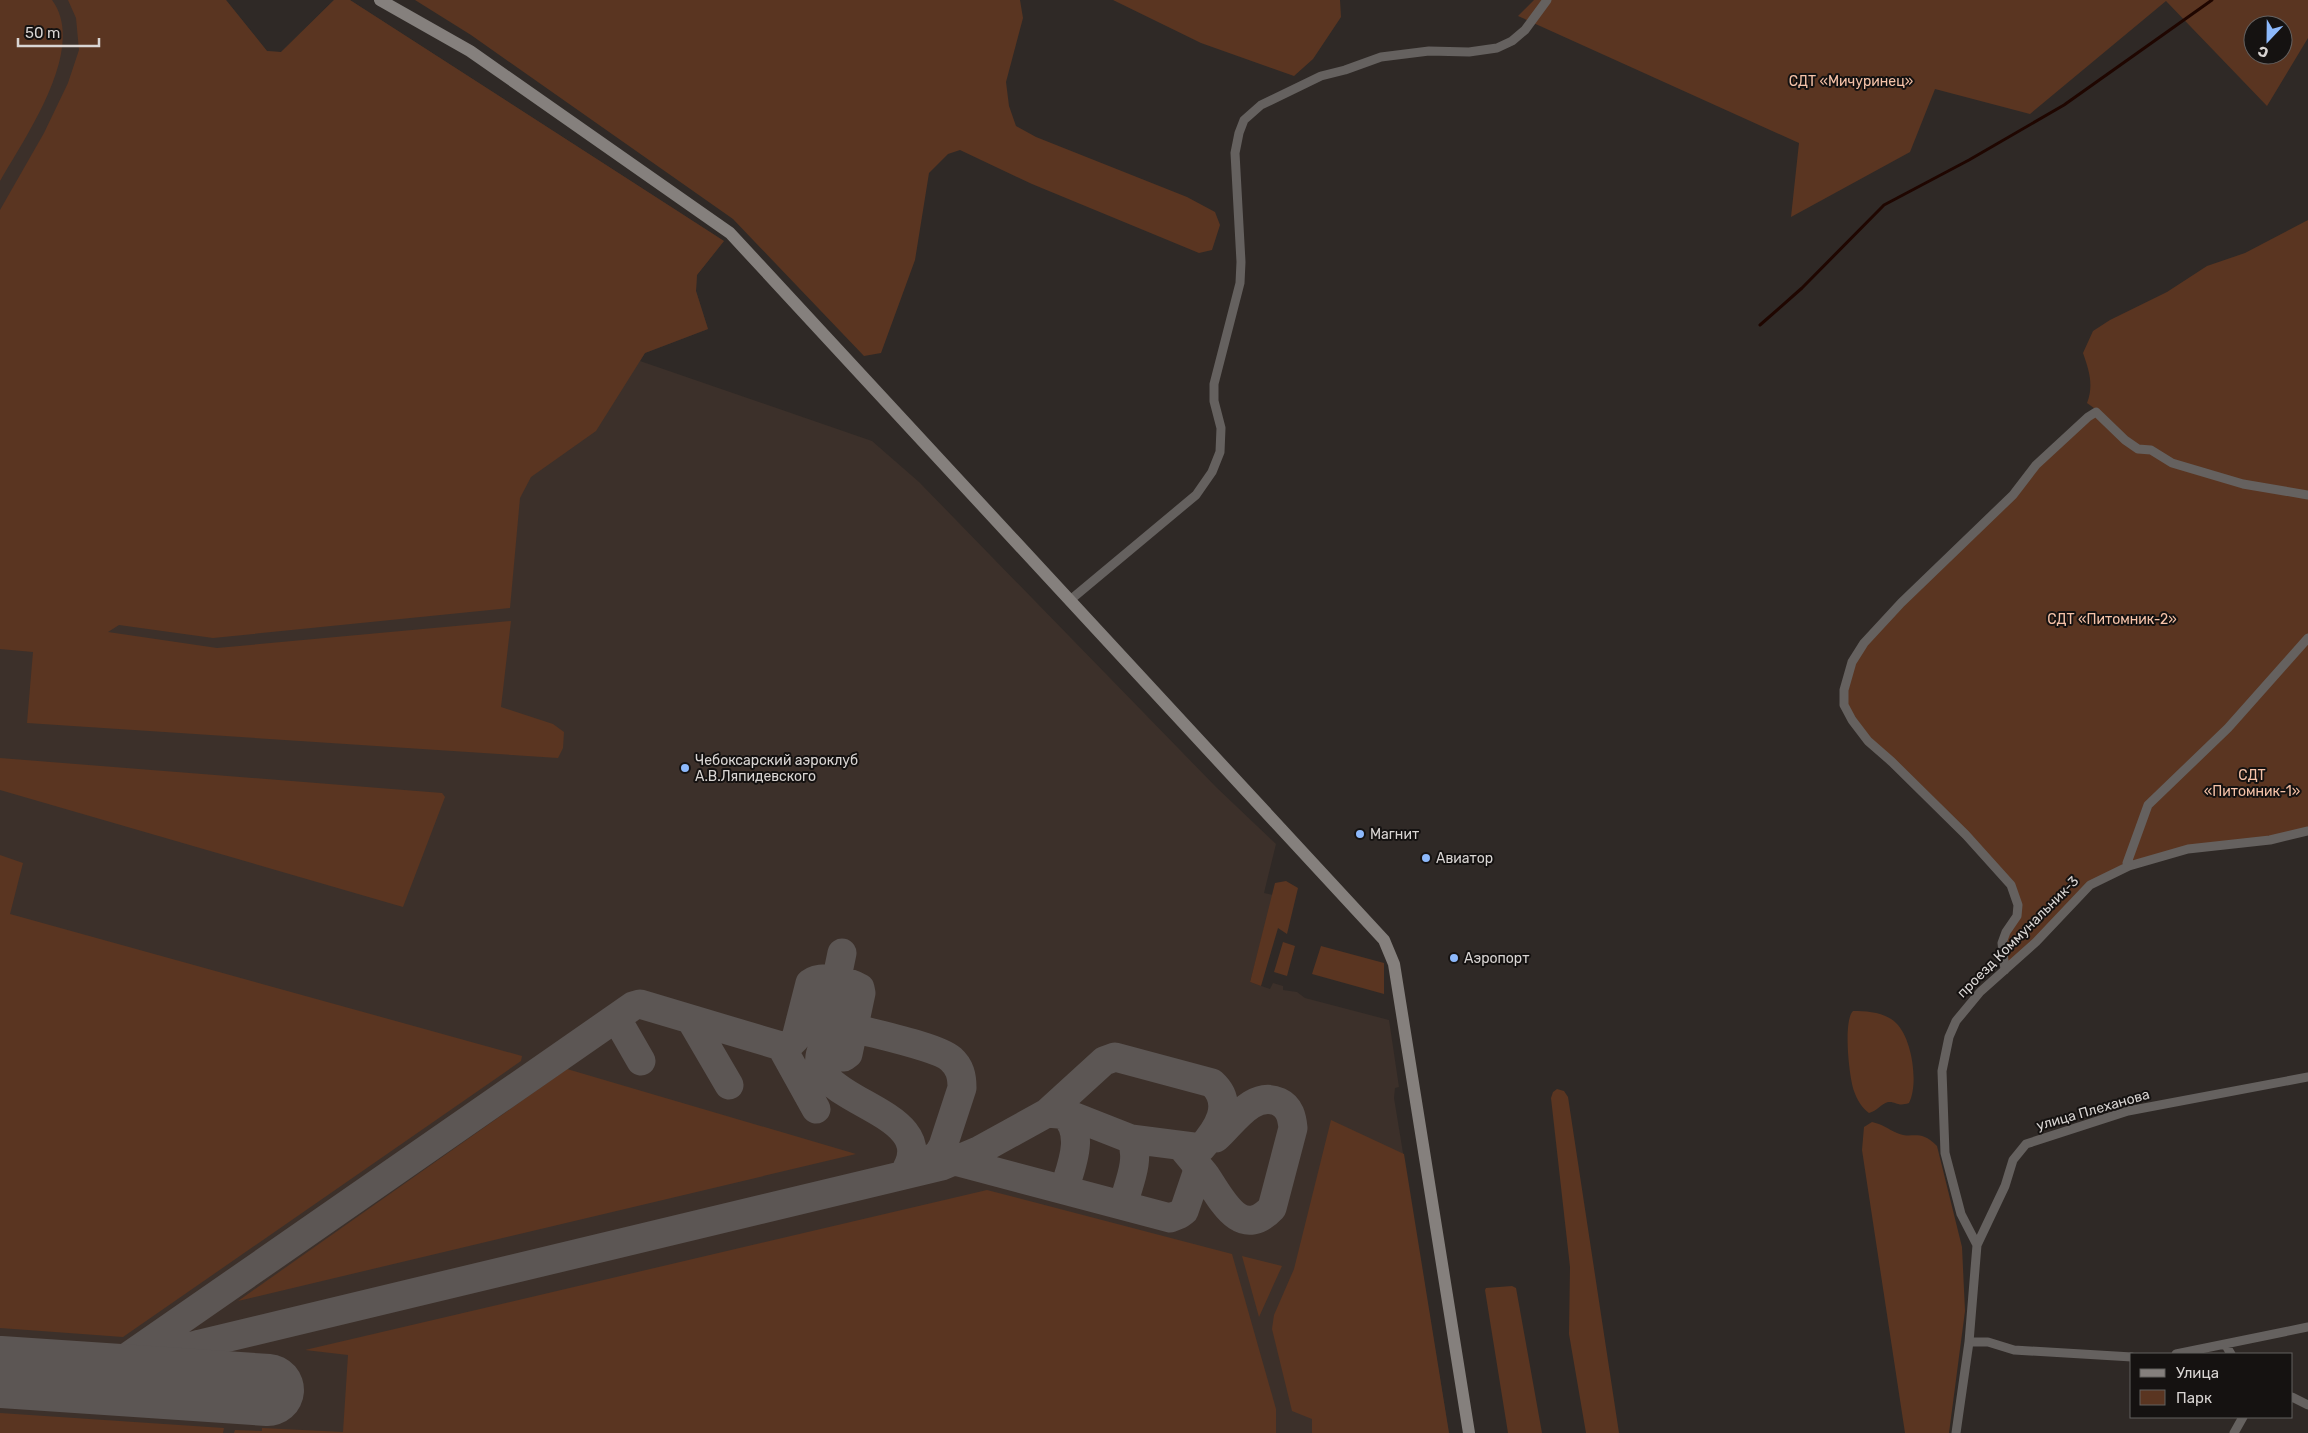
<svg xmlns="http://www.w3.org/2000/svg" width="2308" height="1433" viewBox="0 0 2308 1433" font-family="Rubik,sans-serif">
<style>
.built{fill:#3c302a}
.green{fill:#5a3521;fill-rule:evenodd}
.lines{fill:none;stroke-linecap:round;stroke-linejoin:round}
.stream{stroke:#1f0600;stroke-width:3}
.taxiway{stroke:#5c5654;stroke-width:29}
.runway{stroke:#5c5654;stroke-width:72}
.street{stroke:#65615f;stroke-width:9}
.secondary{stroke:#85807d;stroke-width:12}
.poi-dot{fill:#8db9fc;stroke:#151211;stroke-width:2}
.labels{text-anchor:middle;dominant-baseline:central;stroke-width:4;stroke-linejoin:round;paint-order:stroke}
.park-label{font-size:14px;fill:#f6c3a9;stroke:#151211}
.poi-label{font-size:14px;fill:#d9d5d3;stroke:#151211;text-anchor:start}
.street-label{font-size:14px;fill:#d9d5d3;stroke:#151211}
</style>
<rect width="100%" height="100%" fill="#2f2926"/>
<!-- built -->
<path class="built" d="M0,0h226l41,51 14,1 53,-52h16l374,241 -27,34 -1,16 12,38 -63,24 -5,8 232,80 47,41 297,305 60,57 -12,49 9,2 -23,87 20,7 3,-6 10,3v4l14,2 8,6 84,22 10,67 -4,1 -1,10 55,335h-1449z"/>
<!-- green -->
<path class="green" d="M0,0h52c36,48 -27,137 -52,181z
M68,0h158l41,51 14,1 53,-52h16l374,241 -27,34 -1,16 12,38 -63,24 -49,78 -65,46 -11,21 -10,110 -297,30 -94,-13 -11,7 109,16 294,-27 -10,86 52,17 11,8 -1,16 -5,10 -531,-35 6,-71 -33,-3v-439l44,-77 24,-50 11,-33 -3,-32z
M415,0h605l3,18 -17,64 3,24 7,20 20,11 151,60 28,15 5,13 -8,25 -13,3 -167,-69 -72,-34 -12,4 -19,19 -14,87 -34,93 -17,3 -131,-137 -262,-184z
M1113,0h227l1,17 -28,42 -19,17 -93,-33z
M1534,0h774v38l-41,68 -101,-105 -136,113 -95,-25 -25,63 -119,65 8,-74 -281,-127zM2253,25h30v30h-30z
M2308,220v414l-82,94 -80,77 -24,61 -10,5 -104,91 -4,-10 15,-55 -149,-158 -23,-33 -2,-13 8,-30 14,-19 171,-178 60,-55 -11,-8c7,-18 2,-33 -4,-50l10,-22 17,-11 57,-28 40,-26 38,-13z
M2308,641v188l-179,35 19,-58z
M0,758l442,35 3,4 -42,110 -403,-117z
M0,855l23,8 -13,51 512,142 -1,5 -398,276 -123,-9z
M1286,881l12,7 -11,46 -9,-6 -17,58 -11,-4 25,-99z
M1283,942l12,4 -8,30 -13,-4z
M1321,946l63,17v31l-72,-20z
M1853,1011c14,0 32,1 43,12 16,15 23,61 13,80 -12,4 -13,-2 -21,-1 -7,2 -11,9 -19,11 -7,-5 -12,-13 -15,-22 -5,-14 -11,-70 -1,-80z
M567,1069l289,85 -618,147z
M1557,1089l7,2 4,6 51,336h-33l-17,-99 1,-67 -19,-169 2,-6z
M1331,1120l73,34 45,279h-137v-14l-20,-8 -20,-82 2,-14 20,-46z
M1872,1122c10,2 16,7 25,11 15,7 22,-5 40,13l25,101 3,64 -16,122h-44l-43,-283 2,-23z
M987,1190l245,64 44,155v24h-1042l1,-3 27,1v-3l81,4 5,-77 -43,-5z
M1242,1256l40,10 -23,51z
M1512,1286l4,2 26,145h-34l-23,-143 1,-2z
M0,1413l224,15 -1,5h-223z"/>
<g class="lines">
<!-- stream -->
<path class="stream" d="M1760,325l42,-37 82,-83 85,-45 95,-55 148,-105"/>
<!-- taxiway -->
<path class="taxiway" d="M691,1020l38,65
M612,1021l10,7 19,33
M781,1046l35,63
M1062,1113c25,18 9,54 2,77
M1181,1146c8,10 17,20 25,30 16,24 35,65 66,32l21,-80c-1,-10 -3,-21 -14,-26 -26,-12 -46,21 -63,36
M955,1161l215,57 10,-4 4,-3 13,-38 -1,-9
M903,1175c46,-68 -107,-71 -80,-128 6,-14 17,-17 31,-19 20,6 84,19 97,31 9,8 11,17 11,29l-19,58 -4,7 -21,18
M1123,1205c5,-20 18,-46 8,-66
M129,1356l504,-350 7,-2 141,42 8,-1 7,-7 14,-55c12,-9 38,-2 50,5l1,5 -13,61 -4,3 -13,-3 -8,-9 19,-92
M60,1376h20l17,-2 103,-30 742,-178 38,-16 67,-37 23,2 61,24 70,9c16,-18 34,-44 11,-65l-97,-26 -11,4 -57,52"/>
<!-- runway -->
<path class="runway" d="M0,1372l268,18"/>
<!-- street -->
<path class="street" d="M1069,601l127,-106 16,-23 8,-20 1,-24 -7,-27v-17l26,-101 1,-21 -6,-109 4,-20 5,-13 17,-15 60,-29 24,-6 36,-13 48,-6 40,1 28,-4 15,-7 13,-11 22,-30
M2129,866l-2,-3 21,-58 80,-77 80,-90
M2005,970l-3,-27 4,-11 11,-16 1,-11 -7,-20 -45,-50 -74,-73 -24,-21 -16,-21 -8,-15v-15l8,-28 12,-19 37,-40 112,-108 23,-30 52,-48 8,-5 29,28 13,9 13,1 21,13 71,21 65,11
M1977,1245l28,-59 8,-26 13,-16 102,-33 180,-34
M1969,1342h19l26,8 118,7
M2225,1344l6,10
M2176,1354l132,-27
M2292,1397l16,8
M1956,1433l13,-91 8,-97 -16,-31 -16,-61 -3,-82 7,-34 7,-16 24,-29 56,-50 54,-57 39,-19 59,-17 82,-9 38,-9
M2234,1433l9,-16"/>
<!-- secondary -->
<path class="secondary" d="M380,0l90,51 260,182 654,707 10,24 75,469"/>
</g>
<!-- markers -->
<g class="poi-dot">
<circle cx="685" cy="768" r="5"/>
<circle cx="1360" cy="834" r="5"/>
<circle cx="1426" cy="858" r="5"/>
<circle cx="1454" cy="958" r="5"/>
</g>
<g class="labels">
<!-- park labels -->
<g class="park-label">
<text x="1851" y="81">СДТ «Мичуринец»</text>
<text x="2112" y="619">СДТ «Питомник-2»</text>
<text x="2252" y="775">СДТ<tspan x="2252" dy="16">«Питомник-1»</tspan></text>
</g>
<!-- poi labels -->
<g class="poi-label">
<text x="695" y="760">Чебоксарский аэроклуб<tspan x="695" dy="16">А.В.Ляпидевского</tspan></text>
<text x="1370" y="834">Магнит</text>
<text x="1436" y="858">Авиатор</text>
<text x="1464" y="958">Аэропорт</text>
</g>
<!-- street labels -->
<g class="street-label">
<text transform="translate(2018 937) rotate(-45)">проезд Коммунальник-3</text>
<text transform="translate(2093 1110) rotate(-16)">улица Плеханова</text>
</g>
</g>
<!-- legend -->
<rect x="2130" y="1353" width="162" height="65" fill="#151211" stroke="#63605f"/>
<rect x="2140" y="1369" width="25" height="8" fill="#85807d" stroke="#63605f"/>
<text x="2176" y="1378" font-size="15" fill="#d9d5d3">Улица</text>
<rect x="2140" y="1390" width="25" height="15" fill="#5a3521" stroke="#63605f"/>
<text x="2176" y="1403" font-size="15" fill="#d9d5d3">Парк</text>
<!-- north arrow -->
<g transform="translate(2268 40) rotate(202)"><circle r="24" fill="#151211" stroke="#63605f"/>
<path d="M0-4L9 19L0 12L-9 19Z" fill="#8db9fc"/>
<text y="-8" font-size="14" font-weight="bold" text-anchor="middle" fill="#d9d5d3">С</text>
</g>
<!-- scale -->
<path d="M18 38v8h81v-8" fill="none" stroke="#d9d5d3" stroke-width="2.5"/>
<text x="25" y="38" font-size="15" fill="#d9d5d3" stroke="#151211" stroke-width="4" paint-order="stroke">50 m</text>
</svg>
